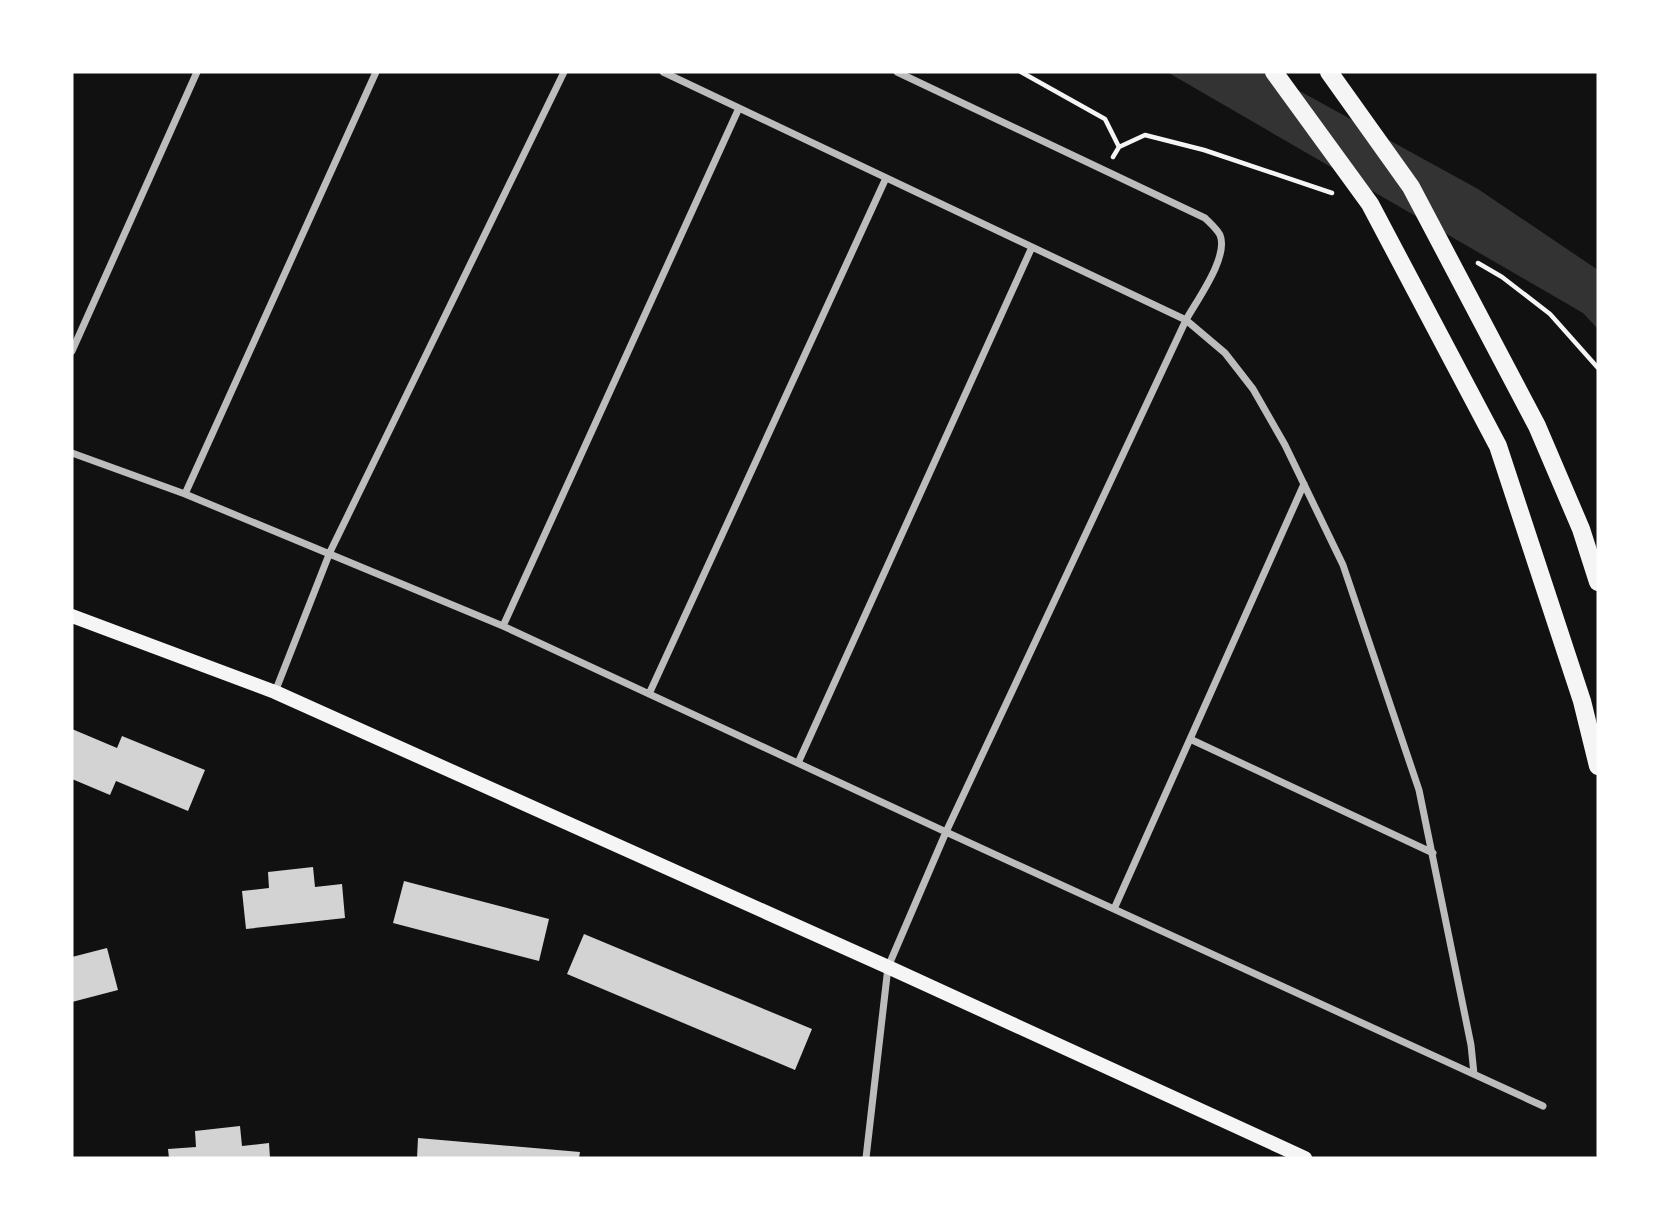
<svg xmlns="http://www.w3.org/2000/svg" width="1670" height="1230" viewBox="0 0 1670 1230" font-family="Signika,sans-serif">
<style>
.water{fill:#333}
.building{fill:#d3d3d3}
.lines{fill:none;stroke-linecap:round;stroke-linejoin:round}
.path{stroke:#f5f5f5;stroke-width:4.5}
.minor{stroke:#bcbcbc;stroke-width:7}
.secondary{stroke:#f5f5f5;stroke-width:14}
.primary{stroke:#f5f5f5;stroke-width:18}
</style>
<rect width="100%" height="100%" fill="#111"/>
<!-- water -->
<path class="water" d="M1167,72h98l213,117 120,81v59l-15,-16z"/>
<!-- building -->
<path class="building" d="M72,729l45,19 5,-12 83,34 -17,41 -72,-30 -6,14 -38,-16z
M313,867l2,20 27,-3 3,34 -99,11 -4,-38 27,-3 -1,-16z
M404,881l145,38 -10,42 -146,-38z
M584,934l228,95 -17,41 -228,-96z
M107,948l11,42 -46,12v-45z
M240,1126l2,20 27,-3 1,15h-101l-1,-9 28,-2 -1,-16z
M418,1138l162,14 -1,6h-162z"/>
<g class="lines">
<!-- path -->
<path class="path" d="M1021,72l84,47 14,28
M1113,157l6,-10 26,-12 59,15 128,43
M1478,263l24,14 48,37 48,54"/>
<!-- minor -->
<path class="minor" d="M663,72l523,248 39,33 28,36 32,56 58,120 76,225 52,255 3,29
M72,351l125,-279
M72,453l113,41 318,132 443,206 597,274
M185,494l191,-422
M503,626l236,-518
M275,692l55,-140 234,-480
M649,694l237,-516
M1190,739l243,114
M798,763l234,-516
M1114,909l190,-425
M866,1158l22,-191 58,-135 240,-512c11,-20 43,-63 34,-85 -3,-6 -10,-12 -15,-17l-308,-146"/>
<!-- secondary -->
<path class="secondary" d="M72,616l203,76 613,275 417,191"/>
<!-- primary -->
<path class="primary" d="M1274,72l96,132 128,242 84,255 16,65
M1329,72l82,115 126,239 44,103 17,53"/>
</g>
<!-- border -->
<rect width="1670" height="1230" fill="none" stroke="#ffffff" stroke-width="147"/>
</svg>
